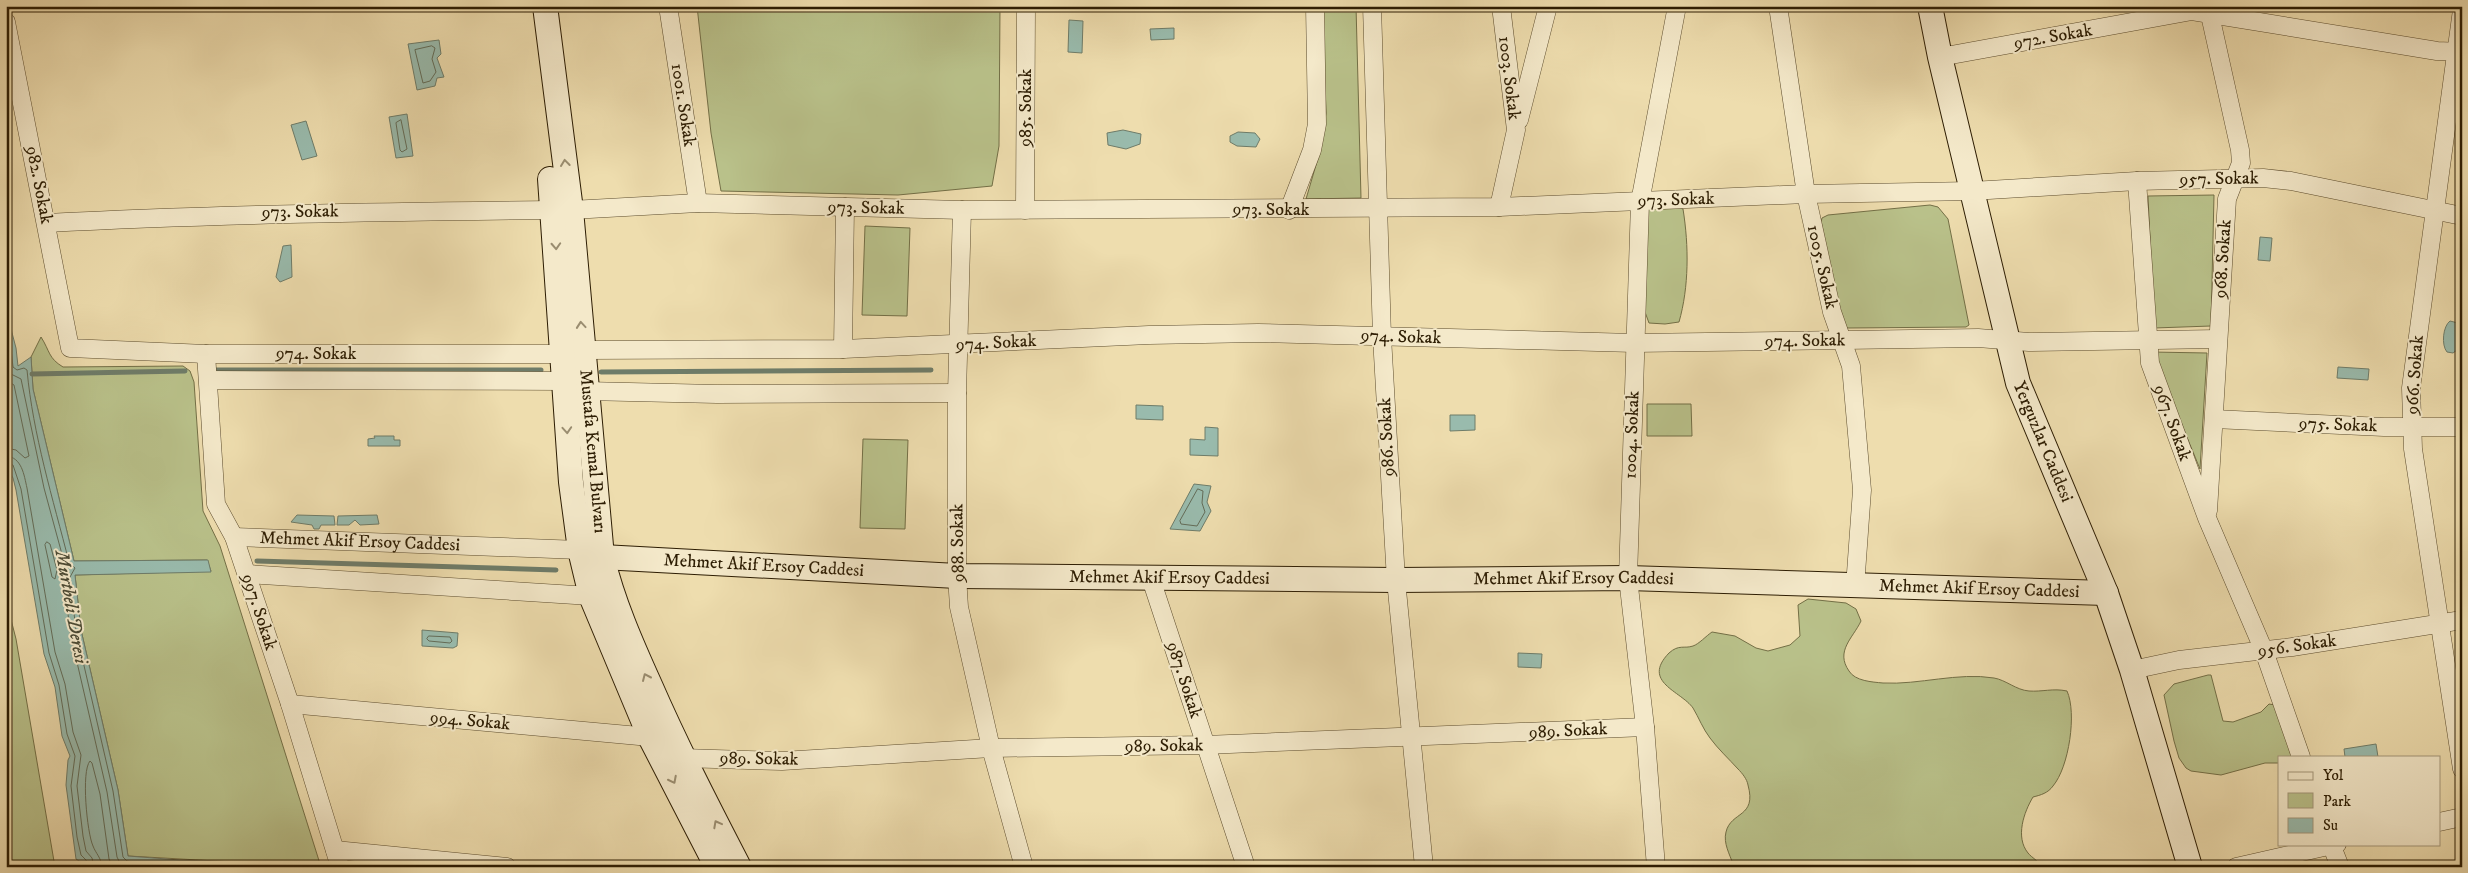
<svg xmlns="http://www.w3.org/2000/svg" width="2468" height="873" viewBox="0 0 2468 873" font-family="'IM FELL DW Pica',serif">
<style>
.green{fill:#b9c18a;stroke:#736f46}
.water{fill:#99bbad;stroke:#6e7c69}
.lines{fill:none;stroke-linecap:round;stroke-linejoin:round}
.shore{stroke:#636c58;stroke-width:1}
.stream{stroke:#6e7c69;stroke-width:5}
.street-casing{stroke:#5d4d2e;stroke-width:19}
.secondary-casing{stroke:#2d1d03;stroke-width:26}
.street{stroke:#f4e9ca;stroke-width:18}
.secondary{stroke:#f4e9ca;stroke-width:24}
.oneway{stroke:#9a8d70}
.labels{text-anchor:middle;dominant-baseline:central;stroke-width:4;stroke-linejoin:round;paint-order:stroke}
.street-label{font-size:18px;fill:#2d1d03;stroke:#f4e9ca}
.water-label{font-size:19px;font-style:italic;fill:#4d4c36;stroke:#f4e9ca}
</style>
<rect width="100%" height="100%" fill="#eeddae"/>
<filter id="stains"><feTurbulence type="fractalNoise" baseFrequency=".004" numOctaves="4"/><feColorMatrix values="0 0 0 0 .2 0 0 0 0 .09 0 0 0 0 .02 0 0 0 .5 -.17"/></filter>
<radialGradient id="worn" r=".72"><stop offset=".6" stop-color="#630" stop-opacity="0"/><stop offset="1" stop-color="#630" stop-opacity=".3"/></radialGradient>
<!-- green -->
<path class="green" d="M697,6h303l-1,140 -7,40 -94,9 -177,-4 -10,-58z
M1322,6h34l5,192 -55,1 15,-51 5,-35z
M2214,195l-3,131 -57,2 -6,-132z
M1657,204h16l10,5c6,37 6,78 -4,113l-14,2 -16,-1 -4,-11 1,-102z
M1930,205l8,2 10,12 21,106 -3,2 -119,1 -4,-2 -22,-104 1,-4 6,-3z
M865,226l45,2 -3,88 -45,-1z
M41,337c9,14 7,21 22,30l120,-1 7,5 4,11 9,129 17,35 101,321 -193,-11 -10,-66 -37,-160 -6,-55 136,-4 -4,-11 -133,1 -41,-172 -2,-32z
M2152,352l55,1 -7,116z
M1647,404h44l1,32h-45z
M863,439l45,1 -3,89 -45,-1z
M1808,599l38,4 10,6 5,12c-8,17 -26,30 -12,50 6,10 23,11 34,12 36,2 75,-11 111,-5 12,2 22,12 35,13 13,1 24,-3 38,0 10,22 2,76 -14,95 -5,7 -12,9 -20,11 -9,15 -18,40 -5,56 4,5 10,7 13,14h-305l-3,-3c-3,-9 -10,-21 -7,-32 5,-21 31,-14 22,-47 -1,-6 -6,-12 -10,-16 -9,-10 -20,-20 -28,-31 -7,-9 -11,-20 -17,-30 -12,-17 -52,-26 -24,-55 10,-9 15,-4 24,-7 6,-2 13,-10 19,-14l23,4 21,12 12,3 22,-6 10,-9 -2,-31z
M6,600l10,39 39,228h-49l4,-52 -4,-14z
M2208,675h3l12,46 10,1 28,-10 8,-8 6,1 18,52h-14v6h-14l-44,12 -30,-4 -5,-3 -7,-10 -5,-17 -10,-46 10,-11z"/>
<!-- water -->
<path class="water" d="M1069,20l14,1 -1,32 -14,-1z
M1174,28v11l-23,1 -1,-11z
M439,40l2,14 -4,4 7,19 -7,1 -2,8 -18,4 -9,-46z
M407,114l6,42 -17,2 -7,-41z
M306,121l11,35 -15,4 -11,-35z
M1123,130l18,4 -1,10 -14,5 -18,-4 -1,-12z
M1238,132l17,1 5,6 -4,8 -19,-1 -7,-4v-6z
M2260,237l12,1 -2,23 -12,-1z
M291,245l1,32 -12,5 -4,-5 7,-31z
M6,310l10,38 2,18 13,-9 2,32 41,172 134,-1 3,12 -136,3 6,55 37,160 10,66 52,4 118,4 1,3h-216l-1,-4 -6,-4 -10,-74 2,-25 2,-4 -8,-20 -7,-49 -11,-33 -28,-164 -3,-12 -7,-13z
M2450,321l8,2 2,5 -3,22 -4,3 -6,-1c-6,-7 -4,-26 3,-31z
M2338,367l31,2 -1,11 -31,-2z
M1136,405l27,1v14l-27,-1z
M1450,415h25v15l-25,1z
M1205,427l13,1v28l-28,-1v-16l15,1z
M374,436h20v4h6v6h-32v-7l7,-1z
M1194,484l17,2 -4,16 4,9 -11,20 -30,-2z
M297,515l37,1 1,9h-14l-2,4h-5l-2,-4 -21,-3z
M377,515l2,9 -19,1 -5,-5 -6,5h-12l1,-9z
M422,630l36,3 -1,13 -4,2 -31,-2z
M1518,653l24,1 -1,14 -23,-1z
M2376,744l2,13h-33l-1,-8z"/>
<g class="lines">
<!-- shore -->
<path class="shore" d="M432,46l3,2 -3,11 4,13 -6,9 -7,2 -8,-33z
M401,120l6,29 -5,3 -2,-2 -4,-27z
M6,334l5,15 2,18 4,3 7,-2 3,2c6,65 26,129 42,192l6,6 -5,9 6,54 37,160 10,66 4,4 11,2 94,4
M6,365l5,9 10,5 23,109 22,81 -2,8 6,55 37,160 10,65 3,6 5,4
M6,380l8,5 15,71 -4,2 -9,-8 -10,-2
M6,456c16,1 18,19 21,32l28,164 10,32 8,48 8,23 -4,31 6,50 3,15 6,7 2,9
M6,462l7,3 8,24 28,164 10,32 8,49 8,22 -4,30 6,51 4,18 5,5 2,7
M1198,489l5,2 -1,12 3,9 -8,14 -16,-2 -1,-3z
M47,542l3,2 7,26 -2,9 -3,-2 -7,-32z
M429,636l21,1 2,4 -2,2 -21,-2 -2,-2z
M102,867c-1,-10 -6,-13 -9,-21 -6,-13 -12,-75 -3,-85l2,2 8,31 9,65 4,8"/>
<!-- stream -->
<path class="stream" d="M214,370h327
M601,372l330,-2
M32,374l153,-3
M257,561l299,9"/>
<!-- street casing -->
<g class="street-casing">
<g id="street">
<path d="M668,6l30,197"/>
<path d="M1372,6l10,331 14,243 28,287"/>
<path d="M1778,6l28,188 26,118 19,54 11,124 -7,97"/>
<path d="M2462,10l-51,378 2,61 49,320"/>
<path d="M6,22l64,326 136,6h356"/>
<path d="M1940,57l252,-46 245,40 25,1"/>
<path d="M1519,120l29,-114"/>
<path d="M2137,181l13,182 57,155 57,133 37,106"/>
<path d="M1499,207l17,-77 -15,-124"/>
<path d="M571,210l127,-7 264,7 537,-3 307,-13 166,-3 165,-10 126,-3 28,3 171,35"/>
<path d="M962,210l-5,183v183l2,31 32,141 33,119"/>
<path d="M1025,210l1,-204"/>
<path d="M1289,210l23,-60 5,-26 -2,-118"/>
<path d="M47,223c169,-9 338,-11 507,-13"/>
<path d="M843,349l2,-142"/>
<path d="M583,350l260,-1 306,-14 109,-2 376,10 344,-5 51,4 189,-3"/>
<path d="M206,354l10,150 18,33 56,167 50,163"/>
<path d="M209,380l355,1"/>
<path d="M585,391l132,3 240,-1"/>
<path d="M2214,419l170,8h78"/>
<path d="M2208,511l19,-312 14,-36 -1,-13 -32,-144"/>
<path id="s1" d="M234,537l346,13 10,3"/>
<path d="M247,574l344,22 3,-12"/>
<path d="M1151,579l95,288"/>
<path d="M2132,670l47,-10 113,-13 170,-27"/>
<path d="M290,704l360,33"/>
<path d="M682,758l100,3 209,-13 214,-3 440,-18"/>
<path d="M2439,822l23,-5"/>
<path d="M2331,844l9,23"/>
<path d="M335,850l172,17"/>
<path d="M1656,867l-11,-140 -17,-149 12,-376 37,-196"/>
<path d="M2236,867l101,-23"/>
</g>
</g>
<!-- secondary casing -->
<g class="secondary-casing">
<g id="secondary">
<path id="s2" d="M545,6l26,204 31,347c11,45 29,86 48,128 27,62 58,122 89,182"/>
<path id="s3" d="M1930,6l10,51 78,326 88,210 26,77 58,197"/>
<path d="M550,179l21,303 9,68 11,46 59,141 67,130"/>
<path id="s4" d="M602,557l355,19 439,4 232,-2 478,15"/>
</g>
</g>
<!-- street -->
<use href="#street" class="street"/>
<!-- secondary -->
<use href="#secondary" class="secondary"/>
</g>
<!-- one-way arrows -->
<defs><path id="oneway-chevron" d="M-2-3.5L2.5 0L-2 3.5" fill="none" stroke-width="1.6" stroke-linecap="round" stroke-linejoin="round" transform="scale(1.25)"/></defs>
<g class="oneway">
<use href="#oneway-chevron" transform="translate(565 163) rotate(-97)"/>
<use href="#oneway-chevron" transform="translate(556 246) rotate(87)"/>
<use href="#oneway-chevron" transform="translate(581 325) rotate(-95)"/>
<use href="#oneway-chevron" transform="translate(567 430) rotate(86)"/>
<use href="#oneway-chevron" transform="translate(646 677) rotate(-114)"/>
<use href="#oneway-chevron" transform="translate(673 780) rotate(63)"/>
<use href="#oneway-chevron" transform="translate(717 824) rotate(-118)"/>
</g>
<g class="labels">
<!-- street labels -->
<g class="street-label">
<text transform="translate(2053 37) rotate(-10)">972. Sokak</text>
<text transform="translate(1509 78) rotate(83)">1003. Sokak</text>
<text transform="translate(683 105) rotate(81)">1001. Sokak</text>
<text transform="translate(1026 108) rotate(-90)">985. Sokak</text>
<text transform="translate(2219 179) rotate(-1)">957. Sokak</text>
<text transform="translate(39 185) rotate(79)">982. Sokak</text>
<text transform="translate(1676 200) rotate(-2)">973. Sokak</text>
<text transform="translate(866 208) rotate(1)">973. Sokak</text>
<text x="1271" y="210">973. Sokak</text>
<text transform="translate(300 212) rotate(-1)">973. Sokak</text>
<text transform="translate(2223 259) rotate(-86)">968. Sokak</text>
<text transform="translate(1822 267) rotate(77)">1005. Sokak</text>
<text transform="translate(1401 337) rotate(2)">974. Sokak</text>
<text transform="translate(1805 341) rotate(-1)">974. Sokak</text>
<text transform="translate(996 343) rotate(-3)">974. Sokak</text>
<text x="316" y="354">974. Sokak</text>
<text transform="translate(2415 375) rotate(-86)">966. Sokak</text>
<text transform="translate(2172 423) rotate(70)">967. Sokak</text>
<text transform="translate(2338 425) rotate(2)">975. Sokak</text>
<text transform="translate(1632 435) rotate(-88)">1004. Sokak</text>
<text transform="translate(1387 437) rotate(-93)">986. Sokak</text>
<text stroke="none"><textPath href="#s3" startOffset="451">Yerguzlar Caddesi</textPath></text>
<text stroke="none"><textPath href="#s2" startOffset="448">Mustafa Kemal Bulvarı</textPath></text>
<text stroke="none"><textPath href="#s1" startOffset="126">Mehmet Akif Ersoy Caddesi</textPath></text>
<text transform="translate(958 543) rotate(-91)">988. Sokak</text>
<text stroke="none"><textPath href="#s4" startOffset="162">Mehmet Akif Ersoy Caddesi</textPath></text>
<text stroke="none"><textPath href="#s4" startOffset="568">Mehmet Akif Ersoy Caddesi</textPath></text>
<text stroke="none"><textPath href="#s4" startOffset="972">Mehmet Akif Ersoy Caddesi</textPath></text>
<text stroke="none"><textPath href="#s4" startOffset="1378">Mehmet Akif Ersoy Caddesi</textPath></text>
<text transform="translate(259 612) rotate(72)">997. Sokak</text>
<text transform="translate(2297 646) rotate(-8)">956. Sokak</text>
<text transform="translate(1184 680) rotate(72)">987. Sokak</text>
<text transform="translate(470 721) rotate(5)">994. Sokak</text>
<text transform="translate(1568 731) rotate(-3)">989. Sokak</text>
<text transform="translate(1164 746) rotate(-1)">989. Sokak</text>
<text transform="translate(759 759) rotate(1)">989. Sokak</text>
</g>
<!-- water labels -->
<g class="water-label">
<text transform="translate(71 607) rotate(80)">Murtbeli Deresi</text>
</g>
</g>
<!-- margin -->
<rect width="2468" height="873" fill="none" stroke="#eeddae" stroke-width="25"/>
<rect x="8" y="8" width="2453" height="858" fill="none" stroke="#2d1d03" stroke-width="2.5"/>
<rect x="12" y="12" width="2443" height="848" fill="none" stroke="#2d1d03"/>
<!-- legend -->
<rect x="2278" y="756" width="162" height="90" fill="#f4e9ca" stroke="#a4977a"/>
<rect x="2288" y="772" width="25" height="8" fill="#f4e9ca" stroke="#a4977a"/>
<text x="2323" y="780" font-size="15" fill="#2d1d03">Yol</text>
<rect x="2288" y="793" width="25" height="15" fill="#b9c18a" stroke="#a4977a"/>
<text x="2323" y="806" font-size="15" fill="#2d1d03">Park</text>
<rect x="2288" y="818" width="25" height="15" fill="#99bbad" stroke="#a4977a"/>
<text x="2323" y="830" font-size="15" fill="#2d1d03">Su</text>
<rect width="100%" height="100%" filter="url(#stains)"/>
<rect width="100%" height="100%" fill="url(#worn)"/>
</svg>
